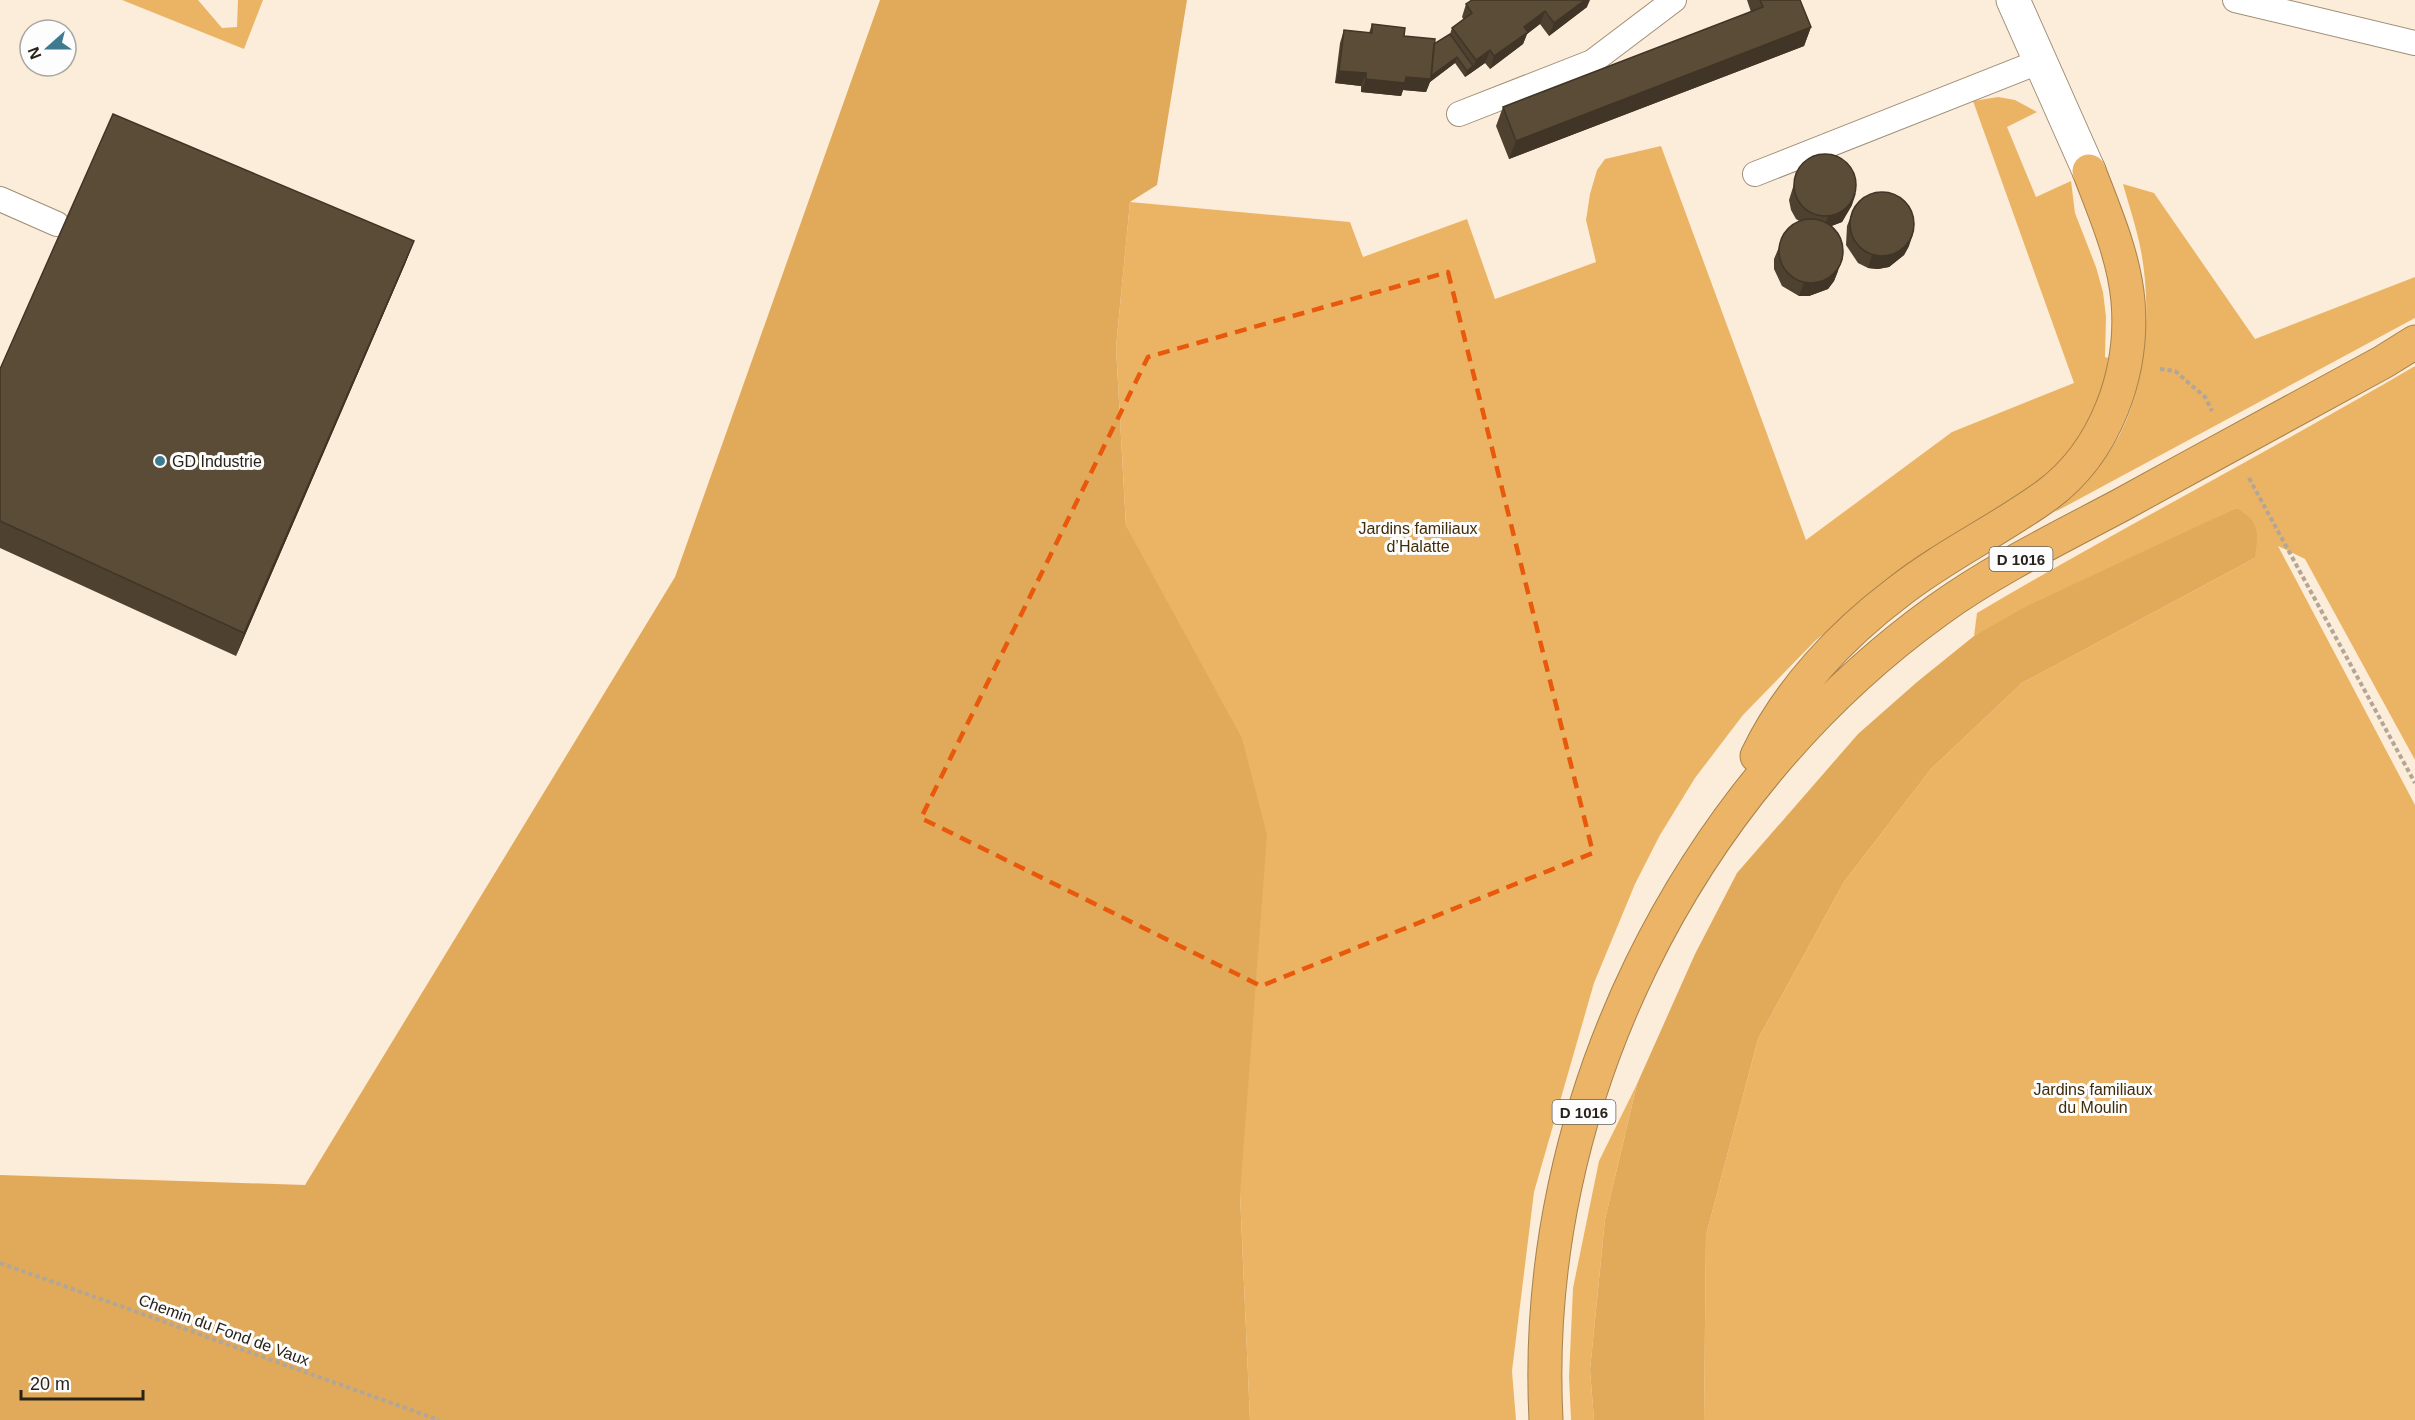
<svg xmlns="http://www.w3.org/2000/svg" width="2415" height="1420" viewBox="0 0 2415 1420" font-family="Arial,sans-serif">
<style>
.green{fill:#ebb465}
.forest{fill:#e1aa5b}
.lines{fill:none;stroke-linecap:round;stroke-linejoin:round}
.lane-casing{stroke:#a08f78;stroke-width:26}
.street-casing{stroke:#a08f78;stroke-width:35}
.highway-casing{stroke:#a7814b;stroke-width:35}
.path{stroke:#b2a696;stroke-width:4;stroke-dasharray:4.5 3;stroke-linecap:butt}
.lane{stroke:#fff;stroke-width:24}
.street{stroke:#fff;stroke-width:33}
.highway{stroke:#ebb466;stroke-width:33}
.wall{fill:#4e412f}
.shaded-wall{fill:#403526}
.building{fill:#5b4c37;stroke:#403526;stroke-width:1.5}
.marked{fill:none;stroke:#e8590c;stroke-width:4.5;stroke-dasharray:12 8;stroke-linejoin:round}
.poi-dot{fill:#3e7b91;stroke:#fdfdfd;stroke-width:2}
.labels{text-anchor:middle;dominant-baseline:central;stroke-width:6;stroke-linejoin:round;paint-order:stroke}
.shield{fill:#fdfdfd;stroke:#69645d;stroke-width:1.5}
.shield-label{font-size:15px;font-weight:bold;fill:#292219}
.poi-label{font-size:16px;fill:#292219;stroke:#fdfdfd;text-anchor:start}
.park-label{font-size:16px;fill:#422c08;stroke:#fdfdfd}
.street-label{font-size:16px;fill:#292219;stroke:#fdfdfd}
</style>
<rect width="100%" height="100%" fill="#fcedda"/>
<!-- green -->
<path class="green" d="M122,0h76l24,28 15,-1 1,-27h25l-19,49z
M1998,97l17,3 22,12 -30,15 29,70 35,-16 4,32 21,54 7,25 3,25 -1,40 3,1 -2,25 -11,29 -31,47 -44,36 -156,105 -49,41 -72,74 -48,63 -35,57 -25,49 -41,99 -60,209 -22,179 4,49h-266l-10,-226 -114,-668 -10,-179 14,-145 220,20 13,35 104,-38 28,80 101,-37 -10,-42 4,-26 7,-24 8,-11 56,-13 145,394 146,-108 122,-49 -101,-282z
M2123,184l31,9 101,146 160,-62v41l-360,194c16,-18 35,-35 50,-54 41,-53 48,-143 36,-207 -4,-22 -12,-45 -18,-67z
M2415,366v394l-110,-201 -27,-13 137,259v615h-711l2,-185 52,-196 86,-157 87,-113 91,-86 233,-125 -19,-50 -262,128 3,-23c144,-85 293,-162 438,-247z
M1637,1084l-32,135 -15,151 4,50h-23l-2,-43 4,-89 26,-127z"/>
<!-- forest -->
<path class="forest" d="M880,0h307l-30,185 -27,17 -14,145 10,179 116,212 25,97 -27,359 10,226h-1250v-245l305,10 370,-608z
M2236,508c25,14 22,24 19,50l-233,125 -91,86 -87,113 -86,157 -52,196 -2,185h-110l-4,-50 15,-151 32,-135 58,-130 42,-81 121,-139 59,-52 57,-46 51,-29z"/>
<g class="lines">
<!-- lane casing -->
<g class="lane-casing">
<path id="lane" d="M2235,0l180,43
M1459,114l133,-52 82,-62
M1755,174l286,-113
M0,199l57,25"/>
</g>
<!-- street casing -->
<g class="street-casing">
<path id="street" d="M2013,0l76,171"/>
</g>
<!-- highway casing -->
<g class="highway-casing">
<path id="highway" d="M1757,756c31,-65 84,-121 141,-164 47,-37 101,-62 149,-97 59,-44 87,-122 81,-194 -4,-45 -23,-88 -39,-130
M1546,1420c-16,-313 138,-627 392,-810 57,-41 121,-72 183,-105 87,-48 174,-95 262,-143l32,-20"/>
</g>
<!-- path -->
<path class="path" d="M2160,369l15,2 30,26 7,14
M2249,478l166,305
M0,1263l439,157"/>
<!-- lane -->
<use href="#lane" class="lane"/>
<!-- street -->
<use href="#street" class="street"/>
<!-- highway -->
<use href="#highway" class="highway"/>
</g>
<!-- wall -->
<path class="wall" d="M1747,0h53l11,27 -7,19 -295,113 -13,-33 7,-19 248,-95z
M1466,4l121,3 -38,29 -9,-12 -13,10 -4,10 -33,25 -5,-6 -20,14 -10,-14 -25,19 -4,10 -23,-2 -2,6 -40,-4v-6l-26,-3 5,-40 4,-13 25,3 3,-9 32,12 30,8 16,-10 2,-6 12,-8 -2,-3z
M1799,168l53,37 -10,17 -11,4 7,45 -4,10 -6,8 -19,7h-10l-17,-10 -8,-17v-10l5,-12 22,-25 -5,-3 -5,-9 -2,-10z
M1852,213l57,33 -5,9 -15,12 -11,2 -10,-1 -10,-5 -12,-18 1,-19z
M414,241l-9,23 -169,392 -236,-108v-179z"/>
<!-- shaded-wall -->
<path class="shaded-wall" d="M1585,0h5l-3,7 -38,29 5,-13z
M1545,11l-5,13 -13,10 -4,10 -33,25 4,-13 30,-29z
M1811,27l-7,19 -295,113 7,-18z
M1490,50l-5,13 -14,10 5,-13z
M1457,57l-2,6 -25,19 -4,10 -23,-2 -2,6 -40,-4 5,-13 40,-2z
M1473,66l-2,7 -6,4 2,-6z
M1339,71l27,2 -5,13 -26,-3z
M1856,193l-4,12 -10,17 -18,7 4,-12z
M1913,234l-4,12 -5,9 -15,12 -11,2 -10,-1 4,-13z
M414,241l-9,23 -169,392 8,-23z
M1843,258l-9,23 -6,8 -19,7h-10l5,-13z"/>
<!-- building -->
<path class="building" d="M1472,0h113l-31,23 -9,-12 -21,16 4,5 -34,24 -4,-6 -14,10 -24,-32 20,-15 -6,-9z
M1760,0h40l11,27 -295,114 -13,-34 260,-100z
M1372,24l33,4 -1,8 31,3 -4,40 -25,-2 -1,6 -39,-4v-6l-27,-2 5,-41 28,3z
M1450,34l23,32 -6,5 -10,-14 -26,19 3,-32z
M113,114l301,127 -170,392 -244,-112v-152z
M1794 185a31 31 0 1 1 62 0a31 31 0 1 1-62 0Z
M1850 224a32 32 0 1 1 64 0a32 32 0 1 1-64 0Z
M1779 251a32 32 0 1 1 64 0a32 32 0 1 1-64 0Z"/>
<!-- marked area -->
<path class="marked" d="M1448,272l145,581 -332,133 -340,-168 227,-461z"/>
<!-- markers -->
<circle class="poi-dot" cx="160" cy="461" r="6"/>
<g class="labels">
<!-- shield labels -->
<g class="shield">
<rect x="1989.5" y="547" width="63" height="24" rx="4.5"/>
<rect x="1552.5" y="1100" width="63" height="24" rx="4.5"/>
</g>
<g class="shield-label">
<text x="2021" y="559">D 1016</text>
<text x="1584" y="1112">D 1016</text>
</g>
<!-- poi labels -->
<g class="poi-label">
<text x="172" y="461">GD Industrie</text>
</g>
<!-- park labels -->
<g class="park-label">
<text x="1418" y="528">Jardins familiaux<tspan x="1418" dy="18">d’Halatte</tspan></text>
<text x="2093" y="1089">Jardins familiaux<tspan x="2093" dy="18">du Moulin</tspan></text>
</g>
<!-- street labels -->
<g class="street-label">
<text transform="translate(224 1330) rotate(20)">Chemin du Fond de Vaux</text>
</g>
</g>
<!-- north arrow -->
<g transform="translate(48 48) rotate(249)"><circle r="28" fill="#fdfdfd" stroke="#a8a5a2" stroke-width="1.5"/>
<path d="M0-4.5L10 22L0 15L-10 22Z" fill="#3e7b91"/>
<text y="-9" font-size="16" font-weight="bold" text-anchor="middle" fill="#292219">N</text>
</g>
<!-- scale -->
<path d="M21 1390v9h122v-9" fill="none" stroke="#292219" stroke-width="3"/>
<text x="30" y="1390" font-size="18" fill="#292219" stroke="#fdfdfd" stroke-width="4.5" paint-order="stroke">20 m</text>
</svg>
